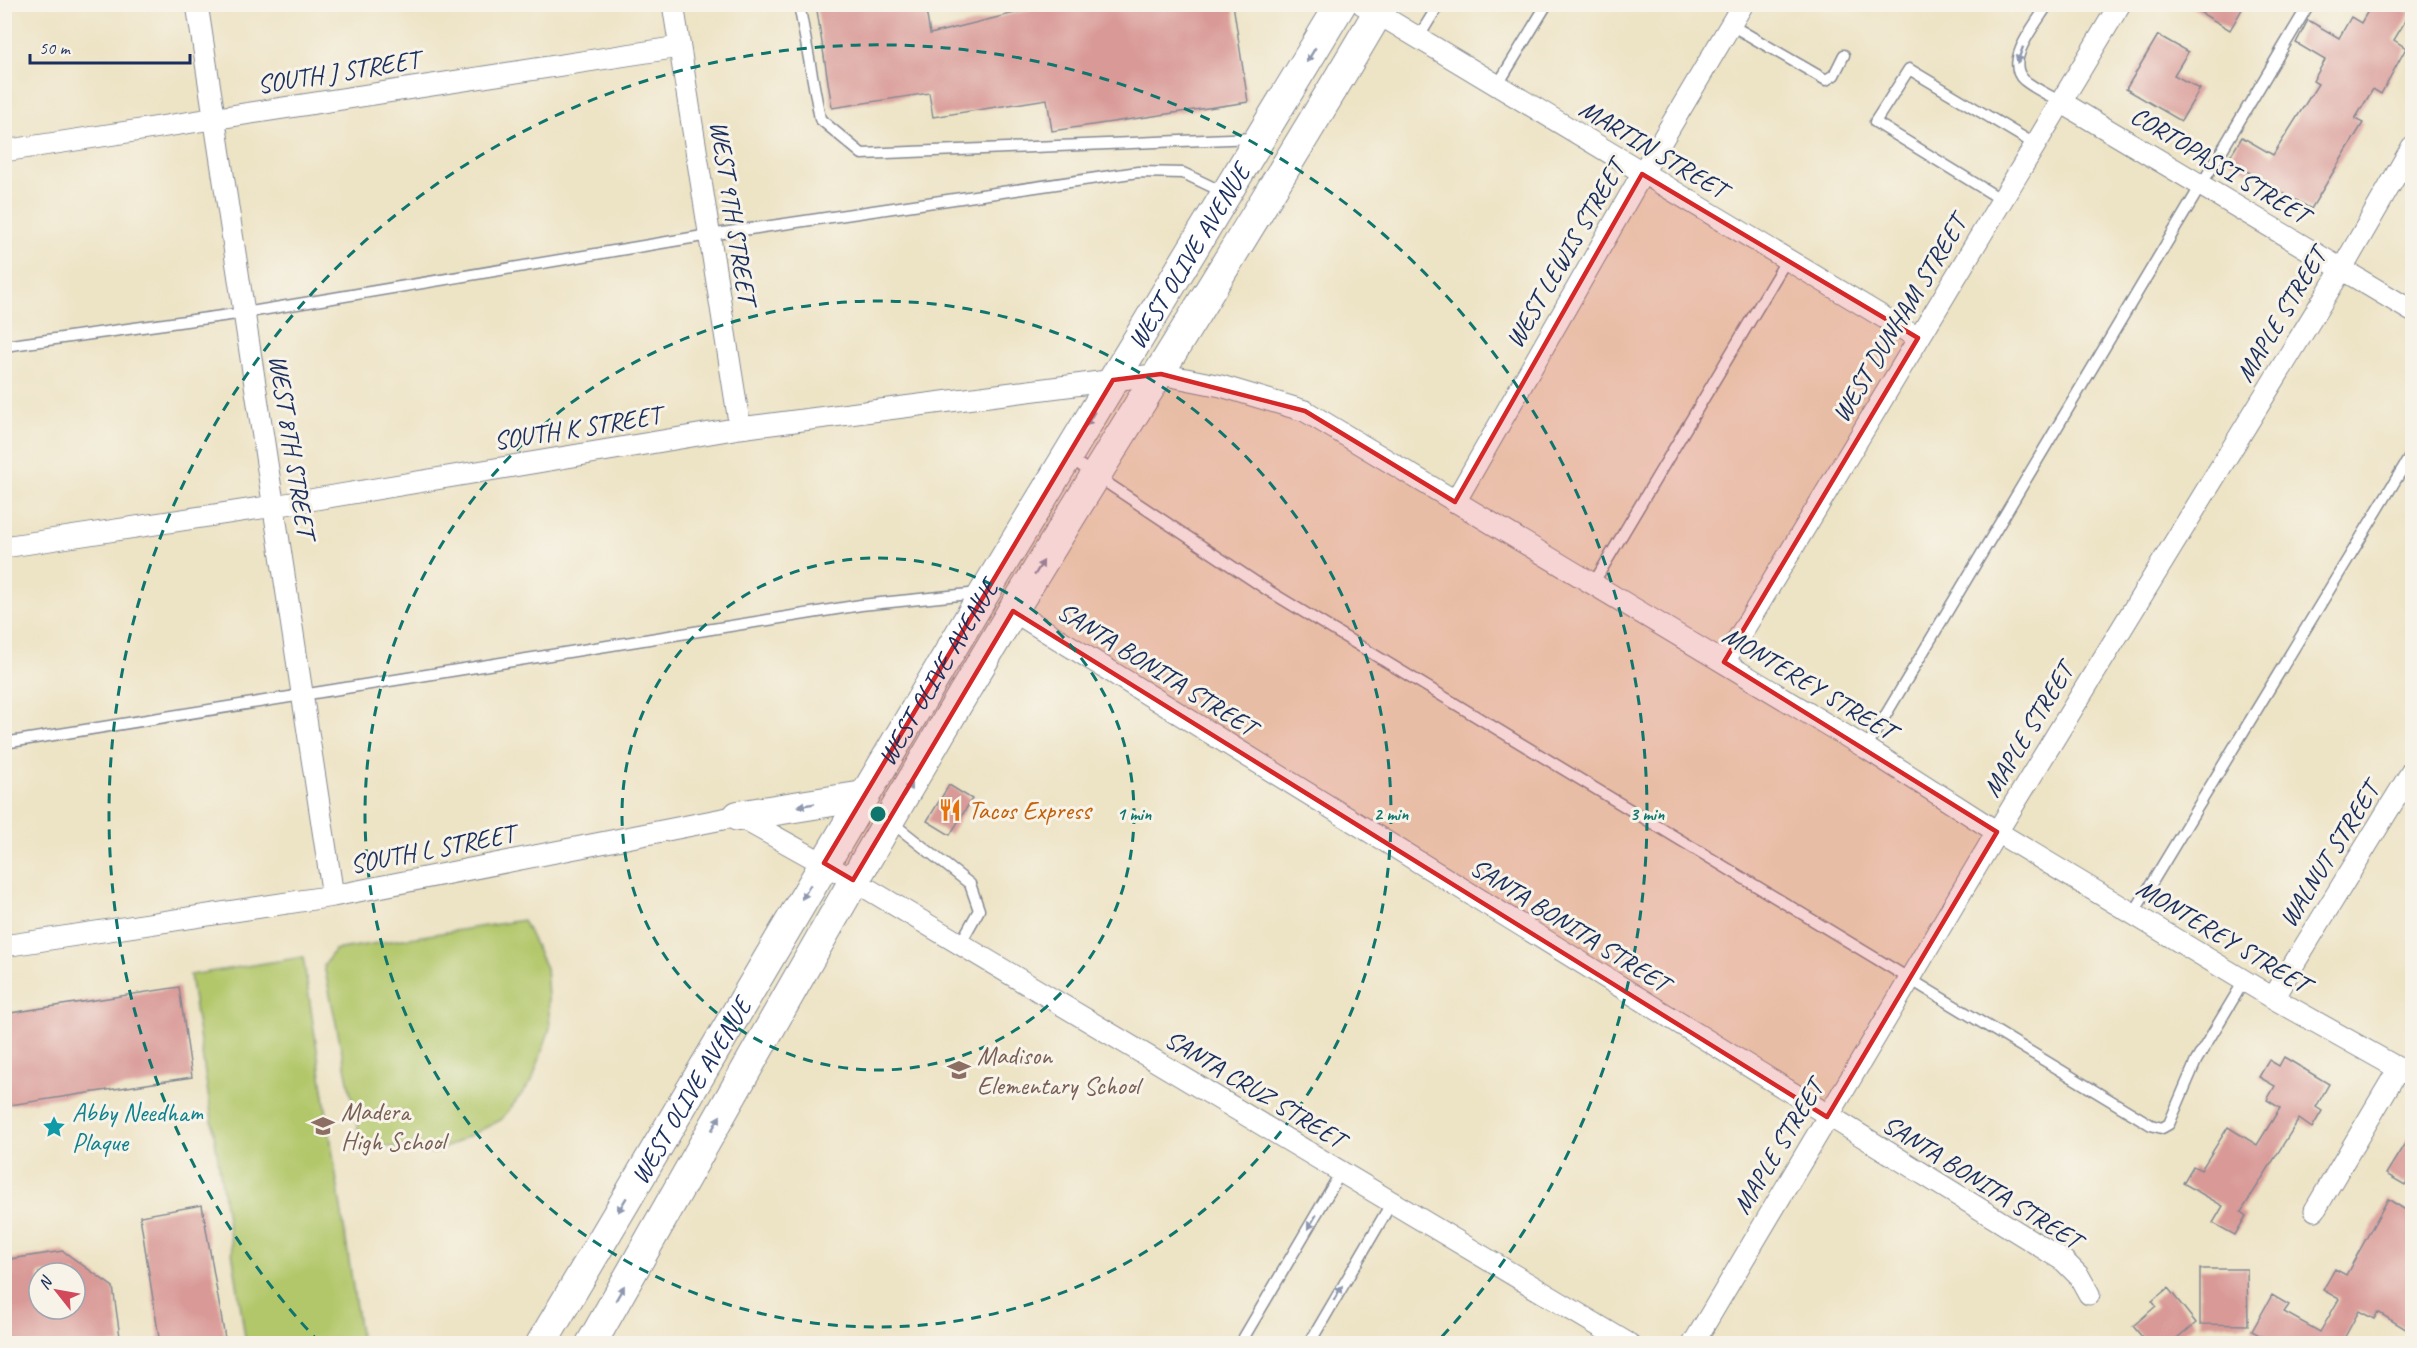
<svg xmlns="http://www.w3.org/2000/svg" width="2417" height="1348" viewBox="0 0 2417 1348" font-family="Caveat,sans-serif">
<style>
.green{fill:#b2c76b;stroke:#667b64;stroke-width:1.5}
.building{fill:#d99a97;fill-rule:evenodd}
.lines{fill:none;stroke-linecap:round;stroke-linejoin:round}
.lane-casing{stroke:#848992;stroke-width:13}
.street-casing{stroke:#848992;stroke-width:23}
.secondary-casing{stroke:#848992;stroke-width:32}
.lane{stroke:#fff;stroke-width:10}
.street{stroke:#fff;stroke-width:21}
.secondary{stroke:#fff;stroke-width:30}
.oneway{fill:#8d97ae}
.marked{fill:#d62828;fill-opacity:0.2;stroke:#d62828;stroke-width:4.5;stroke-linejoin:round}
.ring{fill:none;stroke:#0f766e;stroke-width:3;stroke-dasharray:10 8}
.labels{text-anchor:middle;dominant-baseline:central;stroke-width:6;stroke-linejoin:round;paint-order:stroke}
.street-label{font-size:26px;fill:#1b2f5e;stroke:#f7f3e8}
.food-label{font-size:26px;fill:#c56008;stroke:#f7f3e8;text-anchor:start}
.education-label{font-size:26px;fill:#785e54;stroke:#f7f3e8;text-anchor:start}
.culture-label{font-size:26px;fill:#0d838f;stroke:#f7f3e8;text-anchor:start}
.centre{fill:#0f766e;stroke:#f7f3e8;stroke-width:3}
.ring-label{font-size:18px;text-anchor:middle;font-weight:bold;fill:#0f766e;stroke:#f7f3e8;stroke-width:6;stroke-linejoin:round;paint-order:stroke}
</style>
<rect width="100%" height="100%" fill="#f7f3e8"/>
<filter id="ink" filterUnits="userSpaceOnUse"><feTurbulence type="fractalNoise" baseFrequency=".0167" numOctaves="2"/><feDisplacementMap in="SourceGraphic" scale="12" xChannelSelector="R" yChannelSelector="G"/><feConvolveMatrix kernelMatrix="1 2 1 2 8 2 1 2 1" color-interpolation-filters="sRGB"/></filter>
<filter id="wash" filterUnits="userSpaceOnUse"><feTurbulence type="fractalNoise" baseFrequency=".008" numOctaves="4" result="noise"/><feDisplacementMap in="SourceGraphic" scale="24" xChannelSelector="R" yChannelSelector="G"/><feGaussianBlur stdDeviation="1.35" result="paint"/><feColorMatrix in="noise" values="0 0 0 0 0 0 0 0 0 0 0 0 0 0 0 0 0 1.4 0 .05"/><feComposite in="paint" operator="in"/></filter>
<g filter="url(#wash)">
<rect width="100%" height="100%" fill="#ede3c5"/>
<!-- green -->
<path class="green" d="M523,920l23,48 4,60 -18,53 -31,39 -66,33 -74,-10 -37,-177 10,-16z
M303,957l58,383 -24,4 -91,-1 -56,-368z"/>
<g id="blocks">
<!-- building -->
<path class="building" d="M816,4h109l5,30 121,-30h182l15,98 -196,29 -5,-32 -114,18 -4,-24 -97,15z
M2186,4h59l-15,26z
M2372,4h23l15,9 -16,27 12,8 -25,46 -8,-5 -18,30 8,4 -52,86 -83,-49 14,-23 31,18 45,-71 -5,-3 12,-21 -29,-17 12,-23 31,18 12,-21 10,6z
M2158,35l30,17 -14,23 26,14 -19,32 -55,-32z
M949,785l23,14 -22,36 -23,-14z
M179,987l13,90 -188,29v-92z
M2284,1057l45,27 -13,23 6,4 -10,17 -13,-9 -58,93 5,4 -11,19 -22,-12 10,-17 -40,-23 10,-17 8,4 27,-43 29,18 23,-37 -13,-8 8,-14 -16,-9 10,-17 10,6z
M2412,1132v41l-7,12 -19,-11z
M2388,1199l24,15v119l-34,-21 -4,7 -15,-8 -18,33h-66l-23,-13 20,-36 17,10 -5,7 36,20 19,-33 -16,-9 12,-21 11,6z
M202,1205l24,139h-66l-20,-128z
M63,1251l50,36 8,57h-117v-84zM39,1273h36v36h-36z
M2200,1269h47l1,56 -48,-1z
M2168,1288l28,35 -25,21h-23l-15,-18 23,-20 -4,-5z"/>
</g>
</g>
<g filter="url(#ink)">
<use href="#blocks" fill-opacity="0" stroke="#848992" stroke-width="1.5"/>
<g class="lines">
<!-- lane casing -->
<g class="lane-casing">
<path id="lane" d="M799,4l21,115 42,35 392,-16
M2048,4c-11,19 -45,57 -24,76 11,9 25,15 37,22
M1731,25l95,55 8,-5 10,-20
M1418,38l21,-34
M1497,86l50,-82
M2002,200l-127,-78 34,-53 127,76
M4,346l240,-33 465,-78 429,-63 45,1 42,20
M1068,457l201,134 882,534 11,3 7,-4 27,-63 48,-80
M1593,584l194,-325
M4,743l857,-138 118,-12
M1866,748l443,-744
M890,821l80,63 9,26 -19,34
M2133,914l279,-461
M1240,1344l101,-172
M1309,1344l83,-142"/>
</g>
<!-- street casing -->
<g class="street-casing">
<path id="street" d="M197,4l136,892
M673,4l67,424
M1362,4l556,334
M2061,102l351,209
M4,151l675,-104
M1455,502l187,-328 101,-170
M4,547l270,-41 466,-78 421,-54 60,12 84,25 561,337 131,84 276,166 139,78
M1013,611l1051,650 15,15 10,18
M1724,662l396,-658
M4,946l329,-50 405,-80 115,64 776,464
M2273,998l139,-227
M2315,1210l84,-142
M1693,1344l304,-512 345,-563 70,-122"/>
</g>
<!-- secondary casing -->
<g class="secondary-casing">
<g id="secondary">
<path d="M738,816l126,-20"/>
<path id="s1" d="M541,1344l444,-752 356,-588"/>
<path d="M591,1344c139,-245 276,-491 421,-732 123,-203 251,-403 371,-608"/>
</g>
</g>
<!-- lane -->
<use href="#lane" class="lane"/>
<!-- street -->
<use href="#street" class="street"/>
<!-- secondary -->
<use href="#secondary" class="secondary"/>
</g>
<!-- one-way arrows -->
<defs><path id="oneway-solid" d="M-6-.8H1V-3.2L6.5 0L1 3.2V.8H-6Z" transform="scale(1.5)"/></defs>
<g class="oneway">
<use href="#oneway-solid" transform="translate(1311 55) rotate(121)"/>
<use href="#oneway-solid" transform="translate(2020 55) rotate(110)"/>
<use href="#oneway-solid" transform="translate(1090 419) rotate(121)"/>
<use href="#oneway-solid" transform="translate(1039 568) rotate(-58)"/>
<use href="#oneway-solid" transform="translate(907 790) rotate(-59)"/>
<use href="#oneway-solid" transform="translate(806 805) rotate(171)"/>
<use href="#oneway-solid" transform="translate(806 892) rotate(121)"/>
<use href="#oneway-solid" transform="translate(716 1123) rotate(-60)"/>
<use href="#oneway-solid" transform="translate(622 1205) rotate(121)"/>
<use href="#oneway-solid" transform="translate(1312 1222) rotate(121)"/>
<use href="#oneway-solid" transform="translate(620 1293) rotate(-60)"/>
<use href="#oneway-solid" transform="translate(1338 1293) rotate(-60)"/>
</g>
</g>
<!-- marked area -->
<path class="marked" d="M1642,174l276,164 -194,324 273,170 -170,285 -814,-506 -160,269 -29,-17 289,-483 48,-6 144,37 150,91z"/>
<!-- distance rings -->
<g class="ring">
<circle cx="878" cy="814" r="256"/>
<circle cx="878" cy="814" r="513"/>
<path d="M320 1343A769 769 0 1 1 1436 1343"/>
</g>
<!-- icons -->
<defs>
<g id="restaurant-bare" transform="scale(1.8)"><path d="M-5-6h1v4h1v-4h1v4h1v-4h1v5L-1.5 .5V6h-2V.5L-5-1ZM5-6V6H3V1.5H1.5Q1.5-4 5-6Z" fill="#e8710a" stroke="#f7f3e8" stroke-width="2.5" paint-order="stroke"/></g>
<g id="school-bare" transform="scale(1.8)"><path d="M0-5L7-2L0 1L-7-2ZM-4 1L0 2.5L4 1V4Q0 6-4 4Z" fill="#8d6e63" stroke="#f7f3e8" stroke-width="2.5" paint-order="stroke"/></g>
<g id="sight-bare" transform="scale(1.8)"><path d="M0-6L1.8-2.2L6-1.7L2.9 1.2L3.7 5.4L0 3.3L-3.7 5.4L-2.9 1.2L-6-1.7L-1.8-2.2Z" fill="#0f9aa8" stroke="#f7f3e8" stroke-width="2.5" paint-order="stroke"/></g>
</defs>
<g fill-rule="evenodd">
<use href="#restaurant-bare" x="950" y="810"/>
<use href="#school-bare" x="959" y="1070"/>
<use href="#school-bare" x="323" y="1126"/>
<use href="#sight-bare" x="54" y="1127"/>
</g>
<g class="labels">
<!-- street labels -->
<g class="street-label">
<text transform="translate(338 72) rotate(-9)">SOUTH J STREET</text>
<text transform="translate(1653 149) rotate(31)">MARTIN STREET</text>
<text transform="translate(2220 165) rotate(31)">CORTOPASSI STREET</text>
<text transform="translate(733 212) rotate(81)">WEST 9TH STREET</text>
<text transform="translate(1565 254) rotate(-60)">WEST LEWIS STREET</text>
<text stroke="none"><textPath href="#s1" startOffset="1266">WEST OLIVE AVENUE</textPath></text>
<text transform="translate(2281 315) rotate(-59)">MAPLE STREET</text>
<text transform="translate(1899 319) rotate(-59)">WEST DUNHAM STREET</text>
<text transform="translate(577 428) rotate(-9)">SOUTH K STREET</text>
<text transform="translate(292 446) rotate(81)">WEST 8TH STREET</text>
<text transform="translate(1157 669) rotate(32)">SANTA BONITA STREET</text>
<text stroke="none"><textPath href="#s1" startOffset="780">WEST OLIVE AVENUE</textPath></text>
<text transform="translate(1809 683) rotate(31)">MONTEREY STREET</text>
<text transform="translate(2028 730) rotate(-59)">MAPLE STREET</text>
<text transform="translate(432 849) rotate(-11)">SOUTH L STREET</text>
<text transform="translate(2329 855) rotate(-58)">WALNUT STREET</text>
<text transform="translate(1570 925) rotate(32)">SANTA BONITA STREET</text>
<text transform="translate(2223 936) rotate(31)">MONTEREY STREET</text>
<text transform="translate(1255 1089) rotate(31)">SANTA CRUZ STREET</text>
<text stroke="none"><textPath href="#s1" startOffset="294">WEST OLIVE AVENUE</textPath></text>
<text transform="translate(1778 1147) rotate(-59)">MAPLE STREET</text>
<text transform="translate(1982 1182) rotate(32)">SANTA BONITA STREET</text>
</g>
<!-- food labels -->
<g class="food-label">
<text x="968" y="810">Tacos Express</text>
</g>
<!-- education labels -->
<g class="education-label">
<text x="977" y="1055">Madison<tspan x="977" dy="30">Elementary School</tspan></text>
<text x="341" y="1111">Madera<tspan x="341" dy="30">High School</tspan></text>
</g>
<!-- culture labels -->
<g class="culture-label">
<text x="72" y="1112">Abby Needham<tspan x="72" dy="30">Plaque</tspan></text>
</g>
</g>
<circle cx="878" cy="814" r="9" class="centre"/>
<g class="ring-label">
<text x="1134" y="820">1 min</text>
<text x="1391" y="820">2 min</text>
<text x="1647" y="820">3 min</text>
</g>
<!-- margin -->
<rect width="2417" height="1348" fill="none" stroke="#f7f3e8" stroke-width="24"/>
<!-- north arrow -->
<g transform="translate(57 1291) rotate(301)"><circle r="28" fill="#f7f3e8" stroke="#9fa5b1" stroke-width="1.5"/>
<path d="M0-4.5L10 22L0 15L-10 22Z" fill="#d1495b"/>
<text y="-9" font-size="16" font-weight="bold" text-anchor="middle" fill="#1b2f5e">N</text>
</g>
<!-- scale -->
<path d="M30 54v9h160v-9" fill="none" stroke="#1b2f5e" stroke-width="3"/>
<text x="39" y="54" font-size="18" fill="#1b2f5e" stroke="#f7f3e8" stroke-width="4.5" paint-order="stroke">50 m</text>
</svg>
